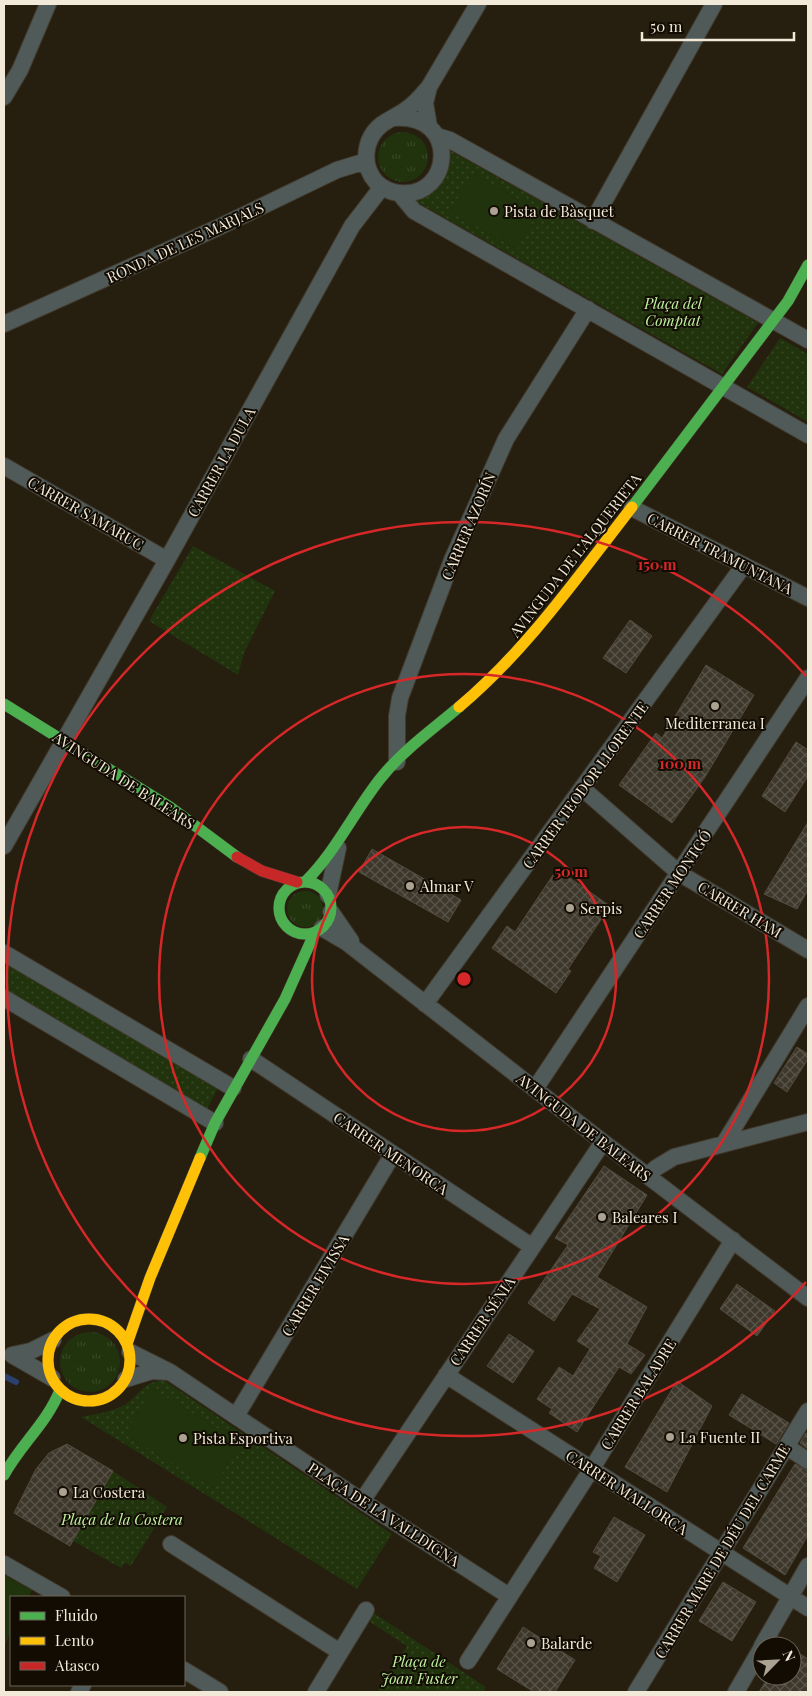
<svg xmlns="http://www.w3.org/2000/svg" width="812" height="1696" viewBox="0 0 812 1696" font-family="'Playfair Display',serif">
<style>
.grass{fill:url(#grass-tufts)}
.park{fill:url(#park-dots)}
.garden{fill:#20330d}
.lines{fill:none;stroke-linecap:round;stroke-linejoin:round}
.stream{stroke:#2c406d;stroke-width:6}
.building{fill:url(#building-cross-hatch);stroke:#524b3f}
.street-casing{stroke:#413a2d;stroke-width:18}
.fast-casing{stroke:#413a2d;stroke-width:12}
.slow-casing{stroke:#413a2d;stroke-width:12}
.jam-casing{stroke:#413a2d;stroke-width:12}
.street{stroke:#505a58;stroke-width:16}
.fast{stroke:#4caf50;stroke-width:11}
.slow{stroke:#ffc107;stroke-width:11}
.jam{stroke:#c62828;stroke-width:11}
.ring{fill:none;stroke:#d62828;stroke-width:2.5}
.poi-dot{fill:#aba292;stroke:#120c03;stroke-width:2}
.labels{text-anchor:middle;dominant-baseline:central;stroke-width:4;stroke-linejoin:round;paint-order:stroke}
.poi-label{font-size:15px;fill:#f2e9d9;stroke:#120c03;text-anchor:start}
.street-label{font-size:15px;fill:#f2e9d9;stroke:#120c03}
.park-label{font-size:15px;font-style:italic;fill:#bff3a0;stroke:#120c03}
.centre{fill:#d62828;stroke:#120c03;stroke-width:2.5}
.ring-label{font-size:15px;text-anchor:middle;font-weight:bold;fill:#d62828;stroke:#120c03;stroke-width:4;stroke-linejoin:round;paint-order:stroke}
</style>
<defs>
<pattern id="grass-tufts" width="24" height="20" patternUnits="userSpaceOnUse" patternTransform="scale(1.25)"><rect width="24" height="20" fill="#20330d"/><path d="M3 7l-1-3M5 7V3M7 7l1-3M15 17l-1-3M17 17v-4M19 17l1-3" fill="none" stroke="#364724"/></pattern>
<pattern id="park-dots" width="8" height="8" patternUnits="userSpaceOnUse" patternTransform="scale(1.25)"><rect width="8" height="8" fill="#20330d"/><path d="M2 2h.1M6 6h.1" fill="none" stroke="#364724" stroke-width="1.8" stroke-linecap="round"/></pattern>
<pattern id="building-cross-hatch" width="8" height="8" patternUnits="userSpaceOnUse" patternTransform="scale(1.25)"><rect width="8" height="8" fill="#3e382c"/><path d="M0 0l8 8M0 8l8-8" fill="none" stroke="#5a554a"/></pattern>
</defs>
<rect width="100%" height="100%" fill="#261e0f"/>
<!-- grass -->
<path class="grass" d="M378 157a25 25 0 1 1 50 0a25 25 0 1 1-50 0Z
M287 909a18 18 0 1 1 36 0a18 18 0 1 1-36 0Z
M60 1362a30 30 0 1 1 60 0a30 30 0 1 1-60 0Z"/>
<!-- park -->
<path class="park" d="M449,150l309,173 -36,51 -307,-173c25,-11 33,-24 34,-51z
M780,338l28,16v68l-61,-35z
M193,546l82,45 -31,62 -6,22 -89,-54z
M4,962l215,124 -13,25 -202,-120z
M164,1380l228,154 -35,55 -276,-172c14,-3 32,-5 45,-13 15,-11 17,-22 38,-24z
M113,1471l54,36 -36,59 -6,-3 -4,5 -48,-27z
M372,1612l114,75 -3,5h-106l30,-46 -40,-26z"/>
<!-- garden -->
<path class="garden" d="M472,173l67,37 -22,39 -67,-37z
M152,1388l89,55 -28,45 -88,-54z
M4,1575l28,15 -3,7h-18v35l-7,15z"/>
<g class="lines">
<!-- stream -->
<path class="stream" d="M4,1376l12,6"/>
</g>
<!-- building -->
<path class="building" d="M630,620l22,16 -26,37 -23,-15z
M706,665l48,30 -49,82 -33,46 -53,-38 37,-52 6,5z
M796,742l12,8v26l-23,36 -23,-16z
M808,822v68l-11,19 -33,-15z
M372,849l89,51 -13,22 -89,-50z
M557,869l53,37 -42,63 3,2 -15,22 -64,-45 15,-22 8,6z
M797,1047l11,7v5l-21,33 -13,-9z
M604,1166l43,29 -50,82 50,30 -20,37 18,11 -14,19 -12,-7 -42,65 -28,-19 3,-4 -15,-10 22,-32 14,9 17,-27 -13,-8 23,-32 -28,-15 -18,27 -26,-18 40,-58 -13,-7z
M737,1284l38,27 -18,25 -37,-27z
M509,1334l25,17 -21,32 -26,-17z
M677,1381l35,25 -45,86 -42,-25z
M742,1394l47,29 -13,21 -47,-29z
M806,1433l2,1v15l-8,-6z
M67,1444l46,27 -43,75 -56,-33 22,-44 13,-16z
M795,1464l13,7v64l-23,40 -42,-27z
M614,1517l31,18 -28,47 -23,-14 7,-12 -8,-4z
M723,1582l33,20 -24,39 -33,-20z
M523,1627l52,33 -20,32h-21l-37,-23z
M792,1649l16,10v33h-49l10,-16h23z"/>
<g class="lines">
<!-- street casing -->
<g class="street-casing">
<path id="street" d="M429,87l49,-83
M4,97l16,-27 28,-66
M394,118c67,-5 58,81 6,75 -8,0 -18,-5 -24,-11 -15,-17 -12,-43 5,-57 8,-6 18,-10 26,-16 9,-6 15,-14 22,-22l-4,16 4,23
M437,136l13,4 358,200
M399,193l15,18 394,224
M593,221l121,-217
M4,324l213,-96 120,-58 29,-9
M4,466l163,94
M632,508l176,90
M397,762v-46l3,-18 52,-138 54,-121 82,-130
M583,789l96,84 129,77
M4,846l163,-286 185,-334 30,-39
M328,895l10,-47
M331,912l20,29
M322,928l24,14 257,200 205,156
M4,953l229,135
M4,998l211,125
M425,1004l319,-439
M251,1059l280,187
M535,1089l273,-411
M725,1142l83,-136
M648,1176l8,-8 18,-11 134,-35
M130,1352l40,20 192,129 147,95
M446,1375l362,233
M52,1378l-40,-23 19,-4 22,-11
M126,1379l26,-8 16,1
M236,1416l157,-262
M786,1446l22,15
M362,1501l241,-359
M171,1544l169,108
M4,1564l58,33
M762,1646l46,-80
M468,1661l123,-191 142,-230
M184,1670l36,22
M79,1692l4,-7
M316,1692l50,-82
M636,1692l172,-281
M736,1692l26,-45"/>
</g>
<!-- fast casing -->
<g class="fast-casing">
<path id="fast" d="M632,507l156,-206 20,-36
M4,704l166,103 67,50
M306,881c30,-30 48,-69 74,-102 22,-28 52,-49 79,-72
M279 908a26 26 0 1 1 52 0a26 26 0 1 1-52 0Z
M200,1158l15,-35 70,-124 30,-67
M4,1475c17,-31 43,-52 56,-85"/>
</g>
<!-- slow casing -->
<g class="slow-casing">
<path id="slow" d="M459,707c68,-57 119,-131 173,-200
M48 1360a41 41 0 1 1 82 0a41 41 0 1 1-82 0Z
M127,1344l23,-66 50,-120"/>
</g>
<!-- jam casing -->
<g class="jam-casing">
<path id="jam" d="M237,857l25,14 35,11"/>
</g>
<!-- street -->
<use href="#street" class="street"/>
<!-- fast -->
<use href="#fast" class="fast"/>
<!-- slow -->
<use href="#slow" class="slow"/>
<!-- jam -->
<use href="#jam" class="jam"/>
</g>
<!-- distance rings -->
<g class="ring">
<circle cx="464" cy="979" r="152"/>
<circle cx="464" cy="979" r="305"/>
<path d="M806 1282A457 457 0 1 1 806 676"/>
</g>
<!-- markers -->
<g class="poi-dot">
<circle cx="494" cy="211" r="5"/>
<circle cx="715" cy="706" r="5"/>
<circle cx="410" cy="886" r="5"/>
<circle cx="570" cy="908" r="5"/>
<circle cx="602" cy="1217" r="5"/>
<circle cx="670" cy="1437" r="5"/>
<circle cx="183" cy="1438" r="5"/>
<circle cx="63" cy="1492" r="5"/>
<circle cx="531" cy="1643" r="5"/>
</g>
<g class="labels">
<!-- poi labels -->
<g class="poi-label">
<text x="504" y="211">Pista de Bàsquet</text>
<text x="715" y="723" text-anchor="middle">Mediterranea I</text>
<text x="420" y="886">Almar V</text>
<text x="580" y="908">Serpis</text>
<text x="612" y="1217">Baleares I</text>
<text x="680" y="1437">La Fuente II</text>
<text x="193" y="1438">Pista Esportiva</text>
<text x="73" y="1492">La Costera</text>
<text x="541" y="1643">Balarde</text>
</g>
<!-- street labels -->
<g class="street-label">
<text transform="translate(185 242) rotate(-25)">RONDA DE LES MARJALS</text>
<text transform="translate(221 462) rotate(-61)">CARRER LA DULA</text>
<text transform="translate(86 513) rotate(30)">CARRER SAMARUC</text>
<text transform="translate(468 526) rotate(-67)">CARRER AZORÍN</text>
<text transform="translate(720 553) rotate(27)">CARRER TRAMUNTANA</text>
<text transform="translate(575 555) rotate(-52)">AVINGUDA DE L’ALQUERIETA</text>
<text transform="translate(124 780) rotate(33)">AVINGUDA DE BALEARS</text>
<text transform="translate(585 785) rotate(-54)">CARRER TEODOR LLORENTE</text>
<text transform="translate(672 884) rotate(-56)">CARRER MONTGÓ</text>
<text transform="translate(740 909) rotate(31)">CARRER HAM</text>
<text transform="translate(584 1127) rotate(38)">AVINGUDA DE BALEARS</text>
<text transform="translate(391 1153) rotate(34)">CARRER MENORCA</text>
<text transform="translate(315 1285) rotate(-59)">CARRER EIVISSA</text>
<text transform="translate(482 1321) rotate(-56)">CARRER SÉNIA</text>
<text transform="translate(638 1394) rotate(-58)">CARRER BALADRE</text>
<text transform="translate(627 1492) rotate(33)">CARRER MALLORCA</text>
<text transform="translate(384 1514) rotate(33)">PLAÇA DE LA VALLDIGNA</text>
<text transform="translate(722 1551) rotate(-59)">CARRER MARE DE DÉU DEL CARME</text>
</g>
<!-- park labels -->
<g class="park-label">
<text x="673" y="303">Plaça del<tspan x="673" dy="17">Comptat</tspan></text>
<text x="122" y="1519">Plaça de la Costera</text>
<text x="419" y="1661">Plaça de<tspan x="419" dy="17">Joan Fuster</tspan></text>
</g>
</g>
<circle cx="464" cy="979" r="8" class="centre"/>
<g class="ring-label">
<text x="657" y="570">150 m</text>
<text x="680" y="769">100 m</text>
<text x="571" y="877">50 m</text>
</g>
<!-- border -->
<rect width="812" height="1696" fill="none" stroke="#f2e9d9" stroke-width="10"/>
<!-- legend -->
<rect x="10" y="1596" width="175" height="90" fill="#120c03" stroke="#6c6459"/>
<rect x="20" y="1612" width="25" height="8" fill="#4caf50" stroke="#6c6459"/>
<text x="55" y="1621" font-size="15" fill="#f2e9d9">Fluido</text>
<rect x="20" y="1637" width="25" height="8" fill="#ffc107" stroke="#6c6459"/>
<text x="55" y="1646" font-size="15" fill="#f2e9d9">Lento</text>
<rect x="20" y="1662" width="25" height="8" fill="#c62828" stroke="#6c6459"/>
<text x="55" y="1671" font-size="15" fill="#f2e9d9">Atasco</text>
<!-- north arrow -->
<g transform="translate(777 1661) rotate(66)"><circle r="24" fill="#120c03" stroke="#6c6459"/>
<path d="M0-4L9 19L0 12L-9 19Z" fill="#aba292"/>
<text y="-8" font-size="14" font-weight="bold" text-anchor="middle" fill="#f2e9d9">N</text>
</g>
<!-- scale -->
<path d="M642 32v8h152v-8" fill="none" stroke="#f2e9d9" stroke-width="2.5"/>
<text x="650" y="32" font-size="15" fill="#f2e9d9" stroke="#120c03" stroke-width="4" paint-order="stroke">50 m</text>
</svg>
